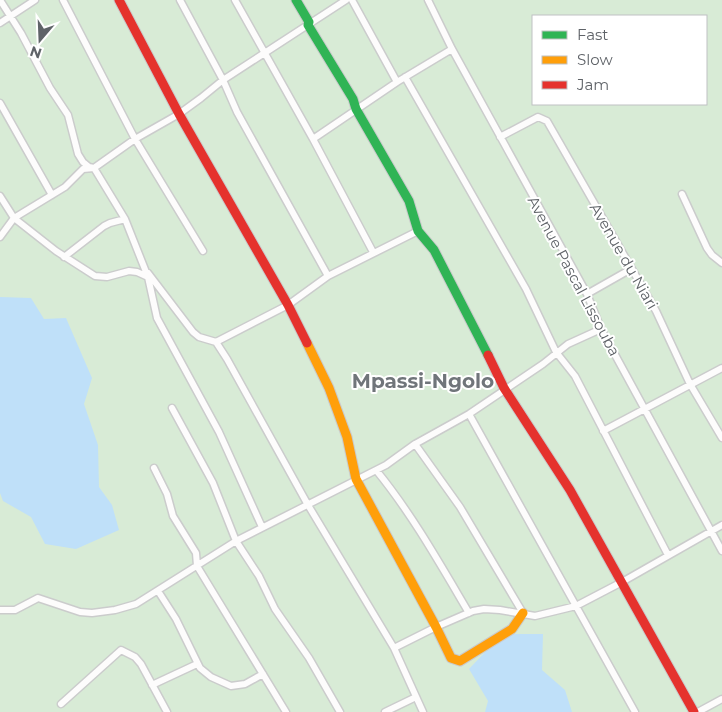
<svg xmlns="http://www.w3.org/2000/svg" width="722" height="712" viewBox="0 0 722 712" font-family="Montserrat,sans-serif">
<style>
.green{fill:#d8ebd6;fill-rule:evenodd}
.water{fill:#bfe0f9}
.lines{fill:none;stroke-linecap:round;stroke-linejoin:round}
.street-casing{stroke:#cbcccc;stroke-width:9}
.fast-casing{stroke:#cacacb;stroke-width:11}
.slow-casing{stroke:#cacacb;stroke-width:11}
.jam-casing{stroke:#cacacb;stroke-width:11}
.street{stroke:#fdfcfc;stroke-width:6}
.fast{stroke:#30b455;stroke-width:9}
.slow{stroke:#ff9f0a;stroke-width:9}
.jam{stroke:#e5322d;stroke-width:9}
.labels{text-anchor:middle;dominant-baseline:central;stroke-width:4;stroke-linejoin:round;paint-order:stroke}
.street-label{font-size:15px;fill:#5f6368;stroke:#fff}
.district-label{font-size:20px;font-weight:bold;fill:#70757a;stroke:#fff}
</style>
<rect width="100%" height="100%" fill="#efeeea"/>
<!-- green -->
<path class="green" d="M0,0h722v712h-722zM533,16h173v88h-173z"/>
<!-- water -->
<path class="water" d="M0,297l31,1 13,21 22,-1 26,60 -8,26 14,41 1,42 13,18 7,25 -43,19 -31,-5 -14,-27 -28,-16 -3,-8z
M509,634h34l-1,36 23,20 7,22h-87l3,-11 -19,-32 18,-19z"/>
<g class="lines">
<!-- street casing -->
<g class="street-casing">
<path id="street" d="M0,0l21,33 29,55 18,27 10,39 5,8 6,5 5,1 31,51 23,58 9,41 62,114 43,95
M63,0l72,139 68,112
M180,0l43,80 14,32 91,164 90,-45
M235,0l78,139 60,113
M352,0l45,82
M428,0l24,49 135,245 14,35 121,222
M0,23l35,-23
M405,77l121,212 30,63 19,24 93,179
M0,103l52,92
M500,137l38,-20 9,4 109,190 34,73 32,54
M313,139l84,-57 55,-33
M682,194l25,54 5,7 10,8
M0,196l14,22 42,33 39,25 12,1 22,-6 8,1 11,5
M0,237l14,-19 51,-31 18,-18 11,-1 41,-29 44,-25 22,-16 22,-18 123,-80
M64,257l40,-31 6,-3 15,-4
M148,273l45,59 6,5 17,5 11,17 81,146 86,143 29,64
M587,294l44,-25
M216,342l72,-37 40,-29
M172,408l41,75 23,58 23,35 16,33 34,49 31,54
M469,414l166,298
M603,431l119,-63
M415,444l45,63 63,106
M154,468l13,26 6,22 23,37 1,13 89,146
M376,470c36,44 64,94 93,143
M158,591l18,28 24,49 11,9 20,9 14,-2 18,-10
M0,610h15l23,-12 42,14 12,1 23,-3 21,-6 100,-63 150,-76 29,-21 54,-30 74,-50 25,-20 33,-15
M394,648l42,-21 37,-16 11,-2 16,1 35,6 41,-10 46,-24 100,-57
M152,685l45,-21
M61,704l60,-54 14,7 6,7 26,48
M385,712l31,-15
M698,712l24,-13"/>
</g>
<!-- fast casing -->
<g class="fast-casing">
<path id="fast" d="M296,0l13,22 -1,3 45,74 3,10 53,92 9,30 16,19 54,105"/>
</g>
<!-- slow casing -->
<g class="slow-casing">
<path id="slow" d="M307,343l22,45 18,49 9,42 80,148 15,31 9,3 52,-32 11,-16"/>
</g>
<!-- jam casing -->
<g class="jam-casing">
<path id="jam" d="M119,0l60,114 109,191 19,38
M488,355l16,33 66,102 124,222"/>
</g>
<!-- street -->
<use href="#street" class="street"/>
<!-- fast -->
<use href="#fast" class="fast"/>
<!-- slow -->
<use href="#slow" class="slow"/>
<!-- jam -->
<use href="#jam" class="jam"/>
</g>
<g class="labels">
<!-- street labels -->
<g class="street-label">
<text transform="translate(624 256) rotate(60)">Avenue du Niari</text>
<text transform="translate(574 276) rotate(62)">Avenue Pascal Lissouba</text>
</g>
<!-- district labels -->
<g class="district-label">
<text x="423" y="381">Mpassi-Ngolo</text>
</g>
</g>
<!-- legend -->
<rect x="532" y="15" width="175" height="90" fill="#ffffff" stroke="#bfc1c3"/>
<rect x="542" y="31" width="25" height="8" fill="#30b455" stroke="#bfc1c3"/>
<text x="577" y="40" font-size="15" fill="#5f6368">Fast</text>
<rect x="542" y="56" width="25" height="8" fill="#ff9f0a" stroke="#bfc1c3"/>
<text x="577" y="65" font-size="15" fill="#5f6368">Slow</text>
<rect x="542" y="81" width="25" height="8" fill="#e5322d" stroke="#bfc1c3"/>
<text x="577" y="90" font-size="15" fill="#5f6368">Jam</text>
<!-- north arrow -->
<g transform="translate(40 40) rotate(199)" stroke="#ffffff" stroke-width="4" paint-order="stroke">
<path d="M0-4L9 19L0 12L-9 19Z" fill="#5f6368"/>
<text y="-8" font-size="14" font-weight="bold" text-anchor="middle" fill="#5f6368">N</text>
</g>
</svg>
